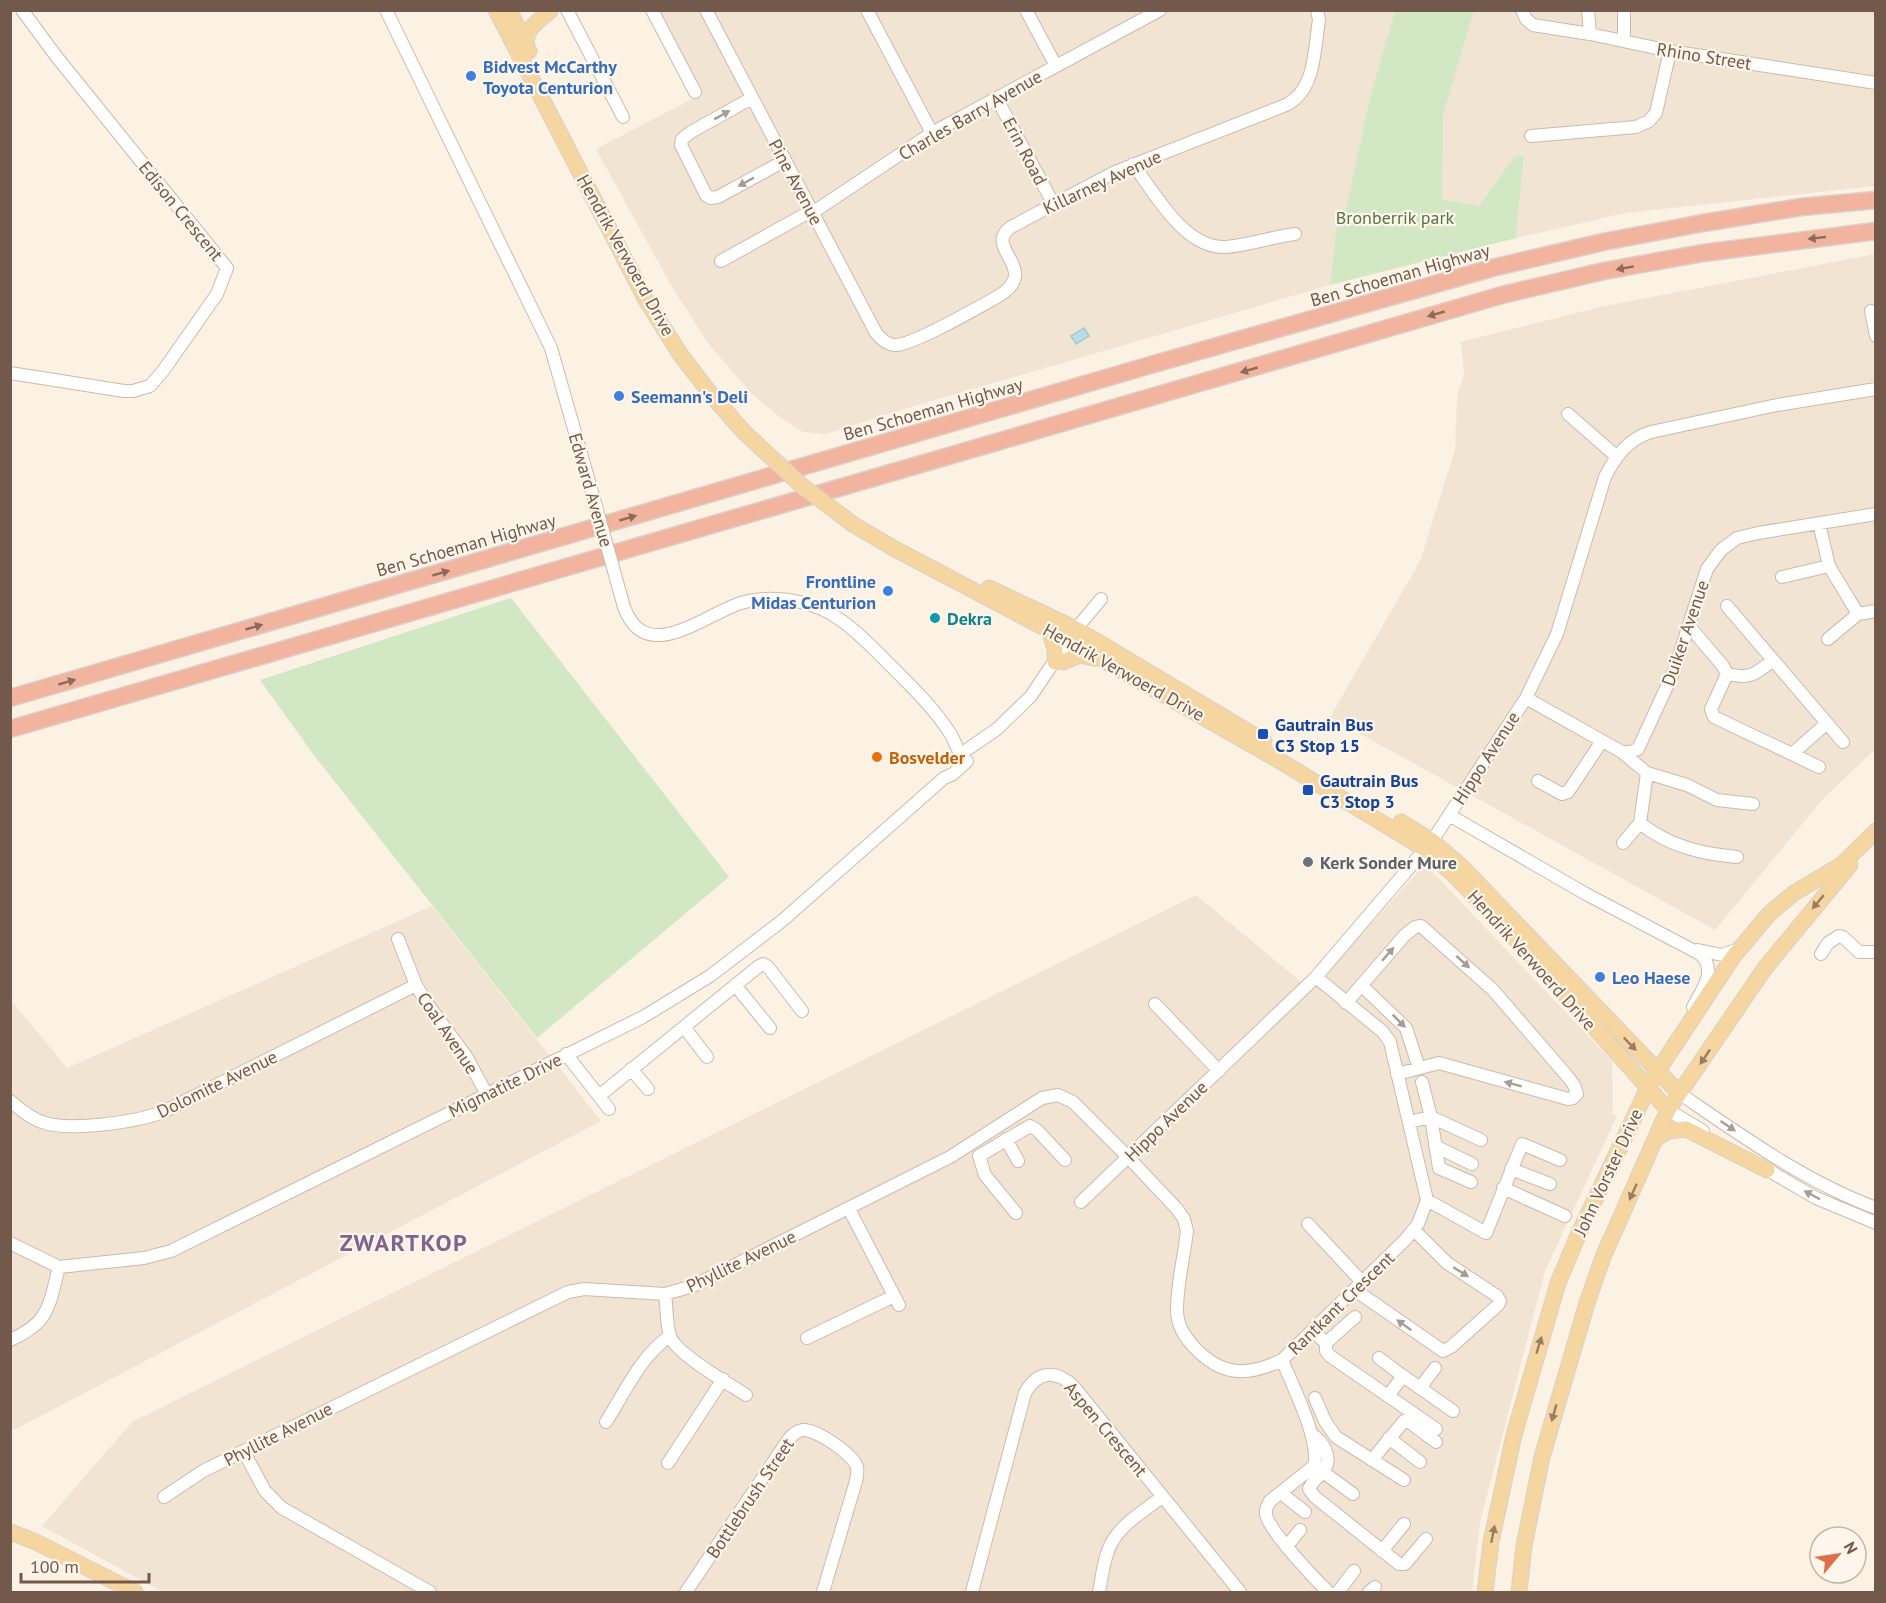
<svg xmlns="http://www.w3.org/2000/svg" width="1886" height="1603" viewBox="0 0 1886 1603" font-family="'PT Sans',sans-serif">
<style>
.residential{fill:#f2e4d3}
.green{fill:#d2e7c3}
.water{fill:#badde3;stroke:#a1ccd4;stroke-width:1.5}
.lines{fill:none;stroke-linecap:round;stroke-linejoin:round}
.minor-casing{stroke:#ccbaab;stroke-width:14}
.major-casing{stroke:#d8d1cd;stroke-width:17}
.highway-casing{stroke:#d8d1cd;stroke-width:19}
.minor{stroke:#fff;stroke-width:12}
.major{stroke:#f6d6a0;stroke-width:15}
.highway{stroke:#f2b49e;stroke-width:16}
.minor-bridge-casing{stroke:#ccbaab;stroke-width:14;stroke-linecap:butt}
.major-bridge-casing{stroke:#d8d1cd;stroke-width:17;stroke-linecap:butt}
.minor-bridge{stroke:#fff;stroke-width:12}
.major-bridge{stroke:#f6d6a0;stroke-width:15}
.oneway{fill:#aa9b93}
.oneway2{fill:#8c6b5c}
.oneway3{fill:#9a7e64}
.shop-dot{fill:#3f7fe0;stroke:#fef6ea;stroke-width:2}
.culture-dot{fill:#0f9aa8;stroke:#fef6ea;stroke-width:2}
.transit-dot{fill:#1a4fb4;stroke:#fef6ea;stroke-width:2}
.food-dot{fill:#e8710a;stroke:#fef6ea;stroke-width:2}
.worship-dot{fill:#6b7280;stroke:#fef6ea;stroke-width:2}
.labels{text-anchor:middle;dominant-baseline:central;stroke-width:4.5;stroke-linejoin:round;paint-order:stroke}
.street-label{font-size:18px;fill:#72594b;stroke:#fef6ea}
.shop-label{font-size:18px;font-weight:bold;fill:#366cbe;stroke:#fef6ea;text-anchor:start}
.park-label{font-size:18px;fill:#537744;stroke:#fef6ea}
.culture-label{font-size:18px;font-weight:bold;fill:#0d838f;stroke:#fef6ea;text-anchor:start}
.transit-label{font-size:18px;font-weight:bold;fill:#164399;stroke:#fef6ea;text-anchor:start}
.food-label{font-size:18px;font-weight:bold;fill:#c56008;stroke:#fef6ea;text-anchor:start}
.worship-label{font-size:18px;font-weight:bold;fill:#5b616d;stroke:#fef6ea;text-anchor:start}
.district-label{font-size:24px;font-weight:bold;letter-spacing:1.5px;fill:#80638e;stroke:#fef6ea}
</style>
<rect width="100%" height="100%" fill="#fbf2e4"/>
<!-- residential -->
<path class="residential" d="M645,11h750l-24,82 -25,117 -8,1 -8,74 -426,124 -78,25 -23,-2 -22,-14 -29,-24 -41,-47 -38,-58 -77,-140 96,-50z
M1474,11h401v175l-249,27 -110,25 8,-82 -10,1 -35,49 -37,-7v-85z
M1875,254v495l-53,51 -107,130 -385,-213 90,-156 35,-111 2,-54 7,-23 -3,-31 139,-35z
M1425,864l187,197 1,53 4,2 -72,155 -65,251 -8,70h-1309l-121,-66 90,-104 1064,-527 115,95z
M432,906l169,215 -585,308 -5,1 -1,-431 57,69z"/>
<!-- green -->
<path class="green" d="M1395,11h79l-31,103 -1,85 37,7 35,-49 10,-2 -8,83 -186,47 8,-74 8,-2 25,-116z
M511,598l218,279 -192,161 -224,-284 -53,-74z"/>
<!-- water -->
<path class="water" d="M1084,328l5,8 -13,8 -5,-8z"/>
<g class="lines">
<!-- minor casing -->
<g class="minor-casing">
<path id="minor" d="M386,10l165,338 41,144
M567,10l56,107
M652,10l43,82
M706,10l170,323c5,6 11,12 19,12 16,1 84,-38 102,-48 47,-27 -16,-49 14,-70l104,-55 171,-67c30,-15 28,-55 33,-85l-2,-10
M867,10l65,123
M1026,10l30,56
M1522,10l4,9 7,6 57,9 80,17 206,32
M1588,10l2,24
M1624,41v-31
M752,98l-61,34 -9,7 -1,6 25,50 5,3 7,-1 66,-36
M997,99l56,104
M1531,136l105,-9 13,-6 7,-8 14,-62
M1133,164c22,30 52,85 93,83 23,-2 46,-10 69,-13
M721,261l81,-45 16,-7 114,-76 228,-123
M1871,311l5,25
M10,373l114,18h9l17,-5 13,-15 54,-77 10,-26 -171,-212 -34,-46
M1568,414l48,42
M1819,523l10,43 29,48
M1782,577l47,-11
M1727,606l116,136
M624,607c22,60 81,7 117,-4 18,-6 41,-5 59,-1 15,3 30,10 42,19 17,12 32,28 47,43 22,22 44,43 61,69 4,6 6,14 10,20
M1689,626l34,40 4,8 -16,35 3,8 105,50
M1828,639l30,-25 18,-3
M1727,674c24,5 27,1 46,-14
M1526,698l96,54h8l8,-3 36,-78 33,-102 14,-19 16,-12 21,-5 118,-19
M968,749l29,-20 34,-33 45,-67 25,-30
M1622,752l25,21 40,12 30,15 36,4
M1792,754l35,-31
M1538,781l24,13 6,-2 34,-51
M1449,815l137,79 114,60c18,16 2,36 -7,53
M1640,823c28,23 62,31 97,34
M1623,843l17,-20 7,-50
M398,939l18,46 10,17 40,54 20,37
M1698,950l24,5 17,-6
M1821,954l7,-11 11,-7 4,1 16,15h17
M735,985l35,43
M1361,985l45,43 13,40
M1346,1003l58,-67 11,-9 6,-1 72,64 75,87 6,8 3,9 -4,4 -5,1 -129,-36 -42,11
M1155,1004l64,67
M684,1027l23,30
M566,1054l43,55
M631,1069l17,20
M1422,1082l9,35 50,23
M1679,1093c63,43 125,88 197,115
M599,1096l160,-130 4,-2 5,3 34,44
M10,1101c10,8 20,17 32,21 27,10 94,0 121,-10l253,-127
M1668,1110l35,21
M1409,1122l22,-5 8,51 32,14
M1006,1139l12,22
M1435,1146l37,18
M1761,1166l55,32 60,25
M1511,1169l39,15
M1503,1188l62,28
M1427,1200l59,33 36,-89 38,16
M1081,1202l235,-225 116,-136 94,-143 31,-64 48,-157c10,-20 23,-38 46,-45l126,-27 99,-16
M849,1209l50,96
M1016,1213l-31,-38 -6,-19 51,-30 7,4 28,30
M1308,1224l55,59
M10,1243l49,24 85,-9 27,-7 472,-234 67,-41 73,-56 161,-142 9,-4 14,-13
M1355,1290l88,61 8,-4 47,-42 2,-4 -3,-5 -50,-33 -33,-33
M665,1294c2,13 1,29 5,42 5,17 59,48 76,59
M1313,1331l13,12 29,-26
M807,1338l87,-42
M10,1340c40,-17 39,-35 49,-73
M1326,1343v8l4,5 106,73
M1379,1358l24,18
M1282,1360c10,24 39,82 32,106l-44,35c-2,4 -5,8 -4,13 2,16 49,65 62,78
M1420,1388l15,-20
M1388,1396l15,-20 50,35
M1315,1398l10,23 11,16 68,43
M606,1422c18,-28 35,-67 64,-86
M1311,1434c12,7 22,23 13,36 -5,7 -12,11 -15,19l6,8 84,67h6l21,-25
M1389,1438l31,24
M244,1452l21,39 17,17 148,84
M1372,1460l32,-39h4l28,21
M668,1463l55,-84
M1323,1472l30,22
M1281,1493l24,19
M164,1497l39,-26 365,-179 16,-3 81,5 28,-8 257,-129 92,-59 16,-3 15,7 55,55 49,52 7,10 3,12c-3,26 -10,53 -10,79 0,15 7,26 17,37 27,29 53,30 88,13l124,-121 12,-15 9,-24 -37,-158 -7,-10 -67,-55
M1287,1546l13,-16
M1382,1551l22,-27
M686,1592l102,-152c4,-5 8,-9 15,-10 13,-1 50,24 54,37 1,5 0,9 -1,14l-33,111
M972,1592l53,-199c12,-22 31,-24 49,-6l166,205
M1099,1592c3,-16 5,-36 13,-50 11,-19 33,-32 50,-45
M1338,1592l16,-21
M1369,1592l6,-5"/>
</g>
<!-- major casing -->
<g class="major-casing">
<path id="major" d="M496,10l150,290 34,54 33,43 31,35
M509,10l20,41
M526,45c0,-17 12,-24 24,-34
M854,525l41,24 180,95 205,117 145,88 30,27 56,58 157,176
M989,588l87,41 188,112
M1049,630l6,19v13
M1063,662l17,-7 14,3
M1401,822l31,19 30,26 217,226
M1657,1138l11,-7 18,-2 81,41
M10,1532l26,10 99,50
M1485,1592l6,-50 23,-107 44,-152 21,-50 69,-145 9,-16 76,-115 36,-43 25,-21 47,-28 35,-34
M1519,1592l5,-46 18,-89 45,-154 16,-46 65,-147 97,-142 85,-103"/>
</g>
<!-- highway casing -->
<g class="highway-casing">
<path id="highway" d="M10,698l1144,-334 338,-96 111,-26 100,-19 98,-16 75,-7
M10,729l1492,-434 102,-24 99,-18 173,-22"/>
</g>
<!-- minor -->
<use href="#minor" class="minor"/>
<!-- major -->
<use href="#major" class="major"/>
<!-- highway -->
<use href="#highway" class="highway"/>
<!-- minor-bridge casing -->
<g class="minor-bridge-casing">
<path id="minor-bridge" d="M592,492l32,115"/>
</g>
<!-- major-bridge casing -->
<g class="major-bridge-casing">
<path id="major-bridge" d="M744,432l58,54 52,39"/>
</g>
<!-- minor-bridge -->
<use href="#minor-bridge" class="minor-bridge"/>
<!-- major-bridge -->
<use href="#major-bridge" class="major-bridge"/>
</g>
<!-- one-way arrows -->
<defs><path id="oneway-solid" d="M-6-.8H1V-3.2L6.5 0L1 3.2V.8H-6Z" transform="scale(1.5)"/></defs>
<g class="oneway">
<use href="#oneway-solid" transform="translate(722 115) rotate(-29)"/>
<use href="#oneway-solid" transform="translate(746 182) rotate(151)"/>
<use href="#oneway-solid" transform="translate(1388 954) rotate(-49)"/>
<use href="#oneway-solid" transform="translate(1463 962) rotate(42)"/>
<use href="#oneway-solid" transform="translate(1399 1021) rotate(45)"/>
<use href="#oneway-solid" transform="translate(1513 1084) rotate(-165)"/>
<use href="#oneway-solid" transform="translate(1728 1126) rotate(34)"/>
<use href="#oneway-solid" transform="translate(1812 1195) rotate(-152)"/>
<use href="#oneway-solid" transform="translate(1461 1272) rotate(32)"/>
<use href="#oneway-solid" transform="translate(1404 1325) rotate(-144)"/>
</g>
<g class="oneway2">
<use href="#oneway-solid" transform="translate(1817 238) rotate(174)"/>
<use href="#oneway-solid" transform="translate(1625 268) rotate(170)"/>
<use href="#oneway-solid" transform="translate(1436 314) rotate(164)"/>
<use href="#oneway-solid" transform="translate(1249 370) rotate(164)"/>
<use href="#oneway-solid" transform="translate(628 518) rotate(-16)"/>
<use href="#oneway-solid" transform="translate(441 573) rotate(-16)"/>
<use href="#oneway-solid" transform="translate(254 627) rotate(-16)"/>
<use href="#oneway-solid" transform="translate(67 682) rotate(-16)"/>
</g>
<g class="oneway3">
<use href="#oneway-solid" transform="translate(1818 902) rotate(130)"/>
<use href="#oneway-solid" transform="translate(1630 1044) rotate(46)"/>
<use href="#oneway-solid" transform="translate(1705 1057) rotate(124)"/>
<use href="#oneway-solid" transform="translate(1633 1192) rotate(114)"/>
<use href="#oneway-solid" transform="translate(1539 1345) rotate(-73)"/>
<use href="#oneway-solid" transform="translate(1554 1413) rotate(106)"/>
<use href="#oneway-solid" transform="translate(1493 1534) rotate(-79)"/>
</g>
<!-- markers -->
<g class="shop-dot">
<circle cx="471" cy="76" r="6"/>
<circle cx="619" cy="396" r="6"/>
<circle cx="888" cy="591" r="6"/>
<circle cx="1600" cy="977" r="6"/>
</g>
<circle class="culture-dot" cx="935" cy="618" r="6"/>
<g class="transit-dot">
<rect x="1257" y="728" width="12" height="12" rx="3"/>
<rect x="1302" y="784" width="12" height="12" rx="3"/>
</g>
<circle class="food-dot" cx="877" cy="757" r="6"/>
<circle class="worship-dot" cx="1308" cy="862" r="6"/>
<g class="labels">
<!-- street labels -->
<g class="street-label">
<text transform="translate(1704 56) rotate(9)">Rhino Street</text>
<text transform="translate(970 115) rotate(-30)">Charles Barry Avenue</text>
<text transform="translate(1025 151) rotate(62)">Erin Road</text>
<text transform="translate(796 182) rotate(62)">Pine Avenue</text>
<text transform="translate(1102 182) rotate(-25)">Killarney Avenue</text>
<text transform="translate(181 211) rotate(51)">Edison Crescent</text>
<text transform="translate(626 255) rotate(61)">Hendrik Verwoerd Drive</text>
<text transform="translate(1400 275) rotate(-16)">Ben Schoeman Highway</text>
<text transform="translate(933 409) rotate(-16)">Ben Schoeman Highway</text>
<text transform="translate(591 490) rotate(74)">Edward Avenue</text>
<text transform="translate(466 545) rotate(-16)">Ben Schoeman Highway</text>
<text transform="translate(1685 633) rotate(-71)">Duiker Avenue</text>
<text transform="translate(1124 672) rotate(29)">Hendrik Verwoerd Drive</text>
<text transform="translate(1486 758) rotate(-57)">Hippo Avenue</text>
<text transform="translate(1532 960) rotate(48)">Hendrik Verwoerd Drive</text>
<text transform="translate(448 1033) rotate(56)">Coal Avenue</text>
<text transform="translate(217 1084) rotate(-26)">Dolomite Avenue</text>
<text transform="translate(505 1085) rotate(-26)">Migmatite Drive</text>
<text transform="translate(1166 1121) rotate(-44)">Hippo Avenue</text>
<text transform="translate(1608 1172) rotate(-65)">John Vorster Drive</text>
<text transform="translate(741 1261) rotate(-26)">Phyllite Avenue</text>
<text transform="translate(1341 1303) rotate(-44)">Rantkant Crescent</text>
<text transform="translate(1106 1429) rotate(50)">Aspen Crescent</text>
<text transform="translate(278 1434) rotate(-27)">Phyllite Avenue</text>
<text transform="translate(750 1498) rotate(-56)">Bottlebrush Street</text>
</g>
<!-- shop labels -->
<g class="shop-label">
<text x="483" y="66">Bidvest McCarthy<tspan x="483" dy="21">Toyota Centurion</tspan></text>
<text x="631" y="396">Seemann's Deli</text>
<text x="876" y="581" text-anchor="end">Frontline<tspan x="876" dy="21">Midas Centurion</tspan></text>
<text x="1612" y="977">Leo Haese</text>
</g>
<!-- park labels -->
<g class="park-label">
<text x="1395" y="217">Bronberrik park</text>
</g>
<!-- culture labels -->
<g class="culture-label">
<text x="947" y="618">Dekra</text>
</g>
<!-- transit labels -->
<g class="transit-label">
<text x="1275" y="724">Gautrain Bus<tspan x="1275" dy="21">C3 Stop 15</tspan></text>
<text x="1320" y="780">Gautrain Bus<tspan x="1320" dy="21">C3 Stop 3</tspan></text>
</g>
<!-- food labels -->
<g class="food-label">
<text x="889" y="757">Bosvelder</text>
</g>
<!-- worship labels -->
<g class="worship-label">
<text x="1320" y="862">Kerk Sonder Mure</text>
</g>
<!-- district labels -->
<g class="district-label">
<text x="404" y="1242">ZWARTKOP</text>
</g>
</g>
<!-- border -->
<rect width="1886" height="1603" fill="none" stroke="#72594b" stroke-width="24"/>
<!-- north arrow -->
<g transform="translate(1838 1555) rotate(61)"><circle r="28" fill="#fef6ea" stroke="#c6b7aa" stroke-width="1.5"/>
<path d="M0-4.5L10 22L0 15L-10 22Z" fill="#de7050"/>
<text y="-9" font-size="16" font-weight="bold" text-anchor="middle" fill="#72594b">N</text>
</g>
<!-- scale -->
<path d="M21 1573v9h128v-9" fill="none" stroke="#72594b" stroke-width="3"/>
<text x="30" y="1573" font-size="18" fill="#72594b" stroke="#fef6ea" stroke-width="4.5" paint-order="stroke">100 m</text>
</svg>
